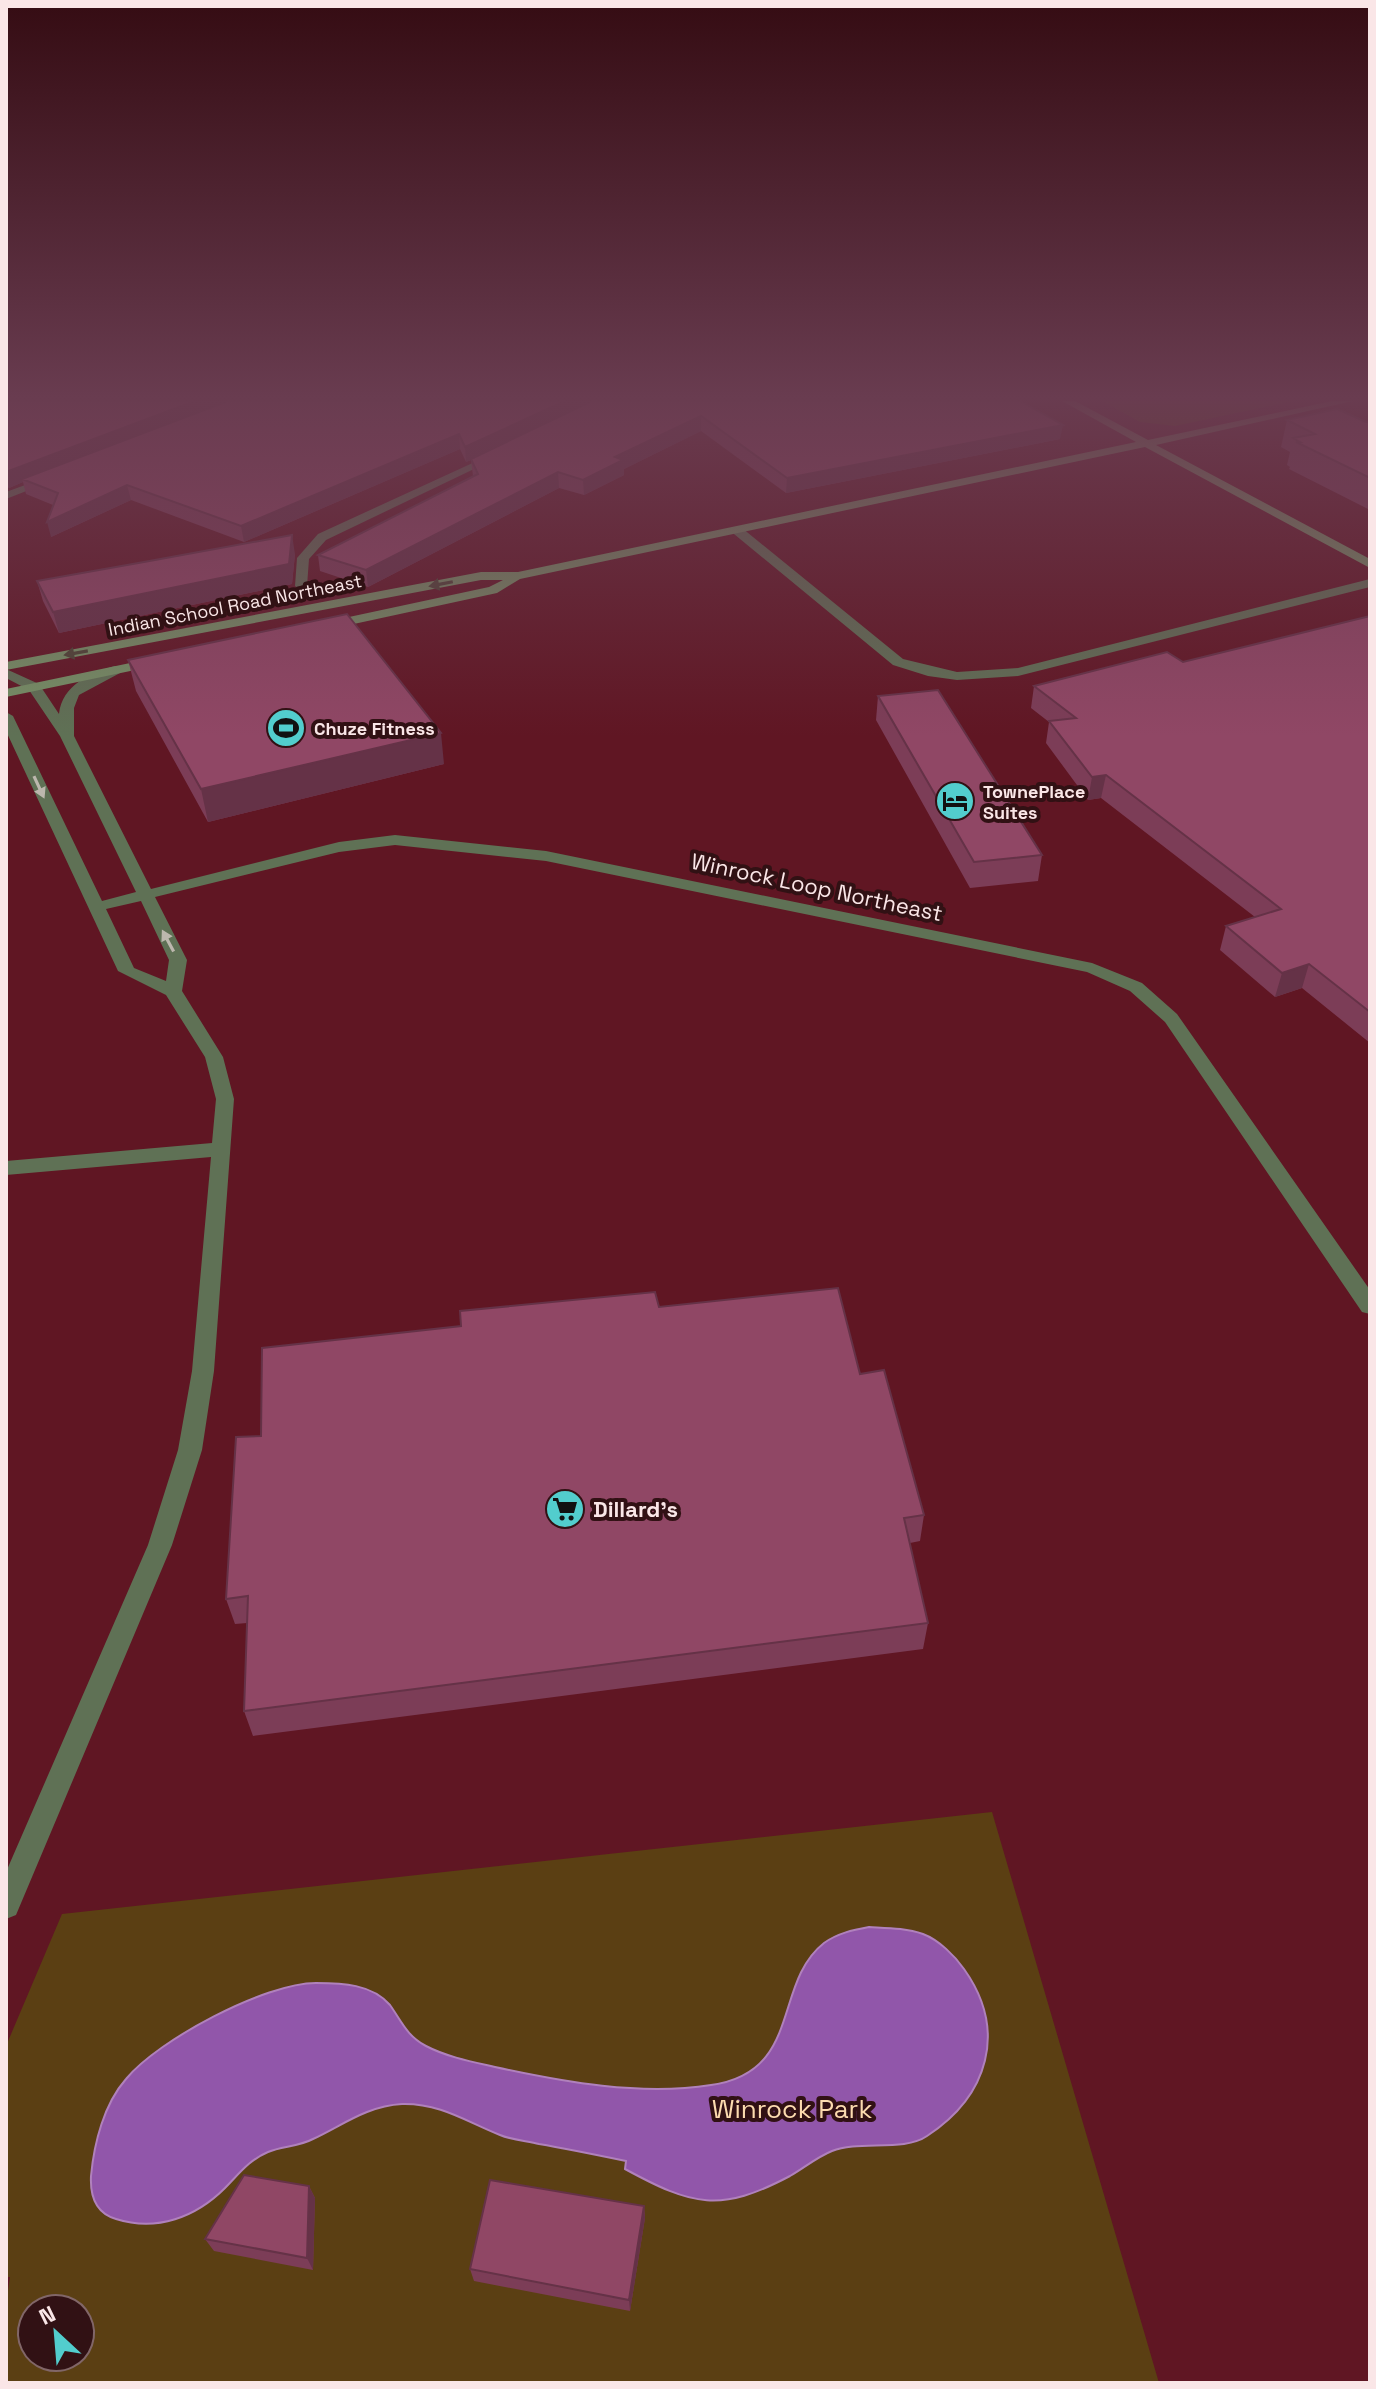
<svg xmlns="http://www.w3.org/2000/svg" width="1376" height="2389" viewBox="0 0 1376 2389" font-family="'Space Grotesk',sans-serif">
<style>
.green{fill:#5b3f13;fill-rule:evenodd}
.water{fill:#9156aa;stroke:#b081bc;stroke-width:2}
.lines{fill:none;stroke-linecap:round;stroke-linejoin:round}
.street{fill:#5f7155;fill-rule:evenodd}
.secondary{fill:#759266;fill-rule:evenodd}
.wall{fill:#7c3d57}
.shaded-wall{fill:#653247}
.building{fill:#904765;stroke:#653247;stroke-width:2}
.oneway{fill:#4c4535}
.oneway2{fill:#bcb7ad}
.labels{text-anchor:middle;dominant-baseline:central;stroke-width:8;stroke-linejoin:round;paint-order:stroke}
.far-street-label{font-size:18px;fill:#fae6e7;stroke:#311114}
.far-poi-label{font-size:18px;font-weight:bold;fill:#fae6e7;stroke:#311114;text-anchor:start}
.street-label{font-size:22px;fill:#fae6e7;stroke:#311114}
.poi-label{font-size:22px;font-weight:bold;fill:#fae6e7;stroke:#311114;text-anchor:start}
.near-park-label{font-size:26px;fill:#fcdbaf;stroke:#311114}
</style>
<rect width="100%" height="100%" fill="#601623"/>
<!-- green -->
<path class="green" d="M1102,401h192l-119,25 -35,-4z
M992,1812l167,571h-1153v-79l4,-27h-4v-231l56,-132zM32,2309h48v48h-48z"/>
<!-- water -->
<path class="water" d="M869,1927c18,1 37,1 54,7 16,6 32,22 41,35 44,62 24,127 -37,167 -23,16 -68,4 -95,15 -15,6 -28,17 -42,25 -70,37 -97,30 -165,-7l1,-8c-29,-6 -58,-12 -87,-17 -12,-3 -27,-4 -39,-9 -33,-13 -60,-32 -98,-31 -35,2 -59,21 -89,35 -15,8 -31,7 -45,13 -19,8 -29,22 -43,36 -29,29 -68,44 -109,31 -21,-6 -26,-23 -25,-43 3,-33 13,-72 35,-97 32,-39 139,-96 190,-96 26,0 56,1 74,22 12,17 17,31 36,41 21,11 47,16 69,21 69,15 145,29 216,18 92,-13 61,-101 113,-142 14,-10 29,-13 45,-16z"/>
<g class="lines">
<!-- street -->
<path class="street" d="M490,455l9,2 -173,83 -17,19 -2,27 -6,4 -6,-4 2,-28 21,-24z
M47,477l10,2 -51,20v-7z
M734,528h8l161,131 54,13 61,-4 352,-89v8l-352,89 -61,4 -29,-4 -35,-11 -159,-131z
M115,666l7,4 -2,3 -41,22 -5,13v28l77,153 188,-47 56,-7 151,16 546,112 50,20 35,31 193,276v24l-8,-2 -197,-290 -35,-31 -43,-19 -541,-111 -151,-16 -56,7 -184,45 32,63 -5,31 41,66 11,42 -20,272 -12,79 -30,95 -156,370 -10,4v-47l142,-327 30,-95 14,-79 19,-214 -205,18v-14l206,-18 4,-44 -11,-42 -39,-62 -48,-24 -112,-240v-19l7,4 89,185 34,-9 -76,-156 -31,-46 -23,-12v-9l33,15 20,30c3,-29 31,-41 56,-48zM141,901l28,59 -3,21 -32,-13 -28,-59z"/>
<!-- secondary -->
<path class="secondary" d="M1062,401h13l73,39 184,-39h21l-197,44 214,114v9l-225,-121 -625,132 -23,14 -171,37 -7,-4 2,-3 168,-36 14,-7h-22l-475,90v-8l475,-90h37l618,-130z
M154,658l5,1v6l-153,32v-8z"/>
</g>
<!-- wall -->
<path class="wall" d="M6,401h1014l40,38 -274,54 -85,-62 -77,38v6l-40,20 -25,-7 -191,99 -48,-16 -2,-16 155,-79 -2,-16 -5,2 -6,-13 -216,93 -113,-42 -80,37 2,-32 -27,-11 -3,-12 -14,6 -3,-2z
M1287,420l83,2v88l-81,-41 1,-2 -3,-2 3,-13 -9,-5z
M295,554l-3,30 -233,49 -16,-32 -6,-20z
M1370,616v427l-68,-55 -27,9 -55,-47 6,-24 29,-9 -154,-119 -13,2 -42,-57 3,-21 -18,-14 3,-22 149,-24z
M128,660l316,104 -236,58 -72,-131z
M878,696l164,159 -4,26 -68,7 -94,-168z
M659,1307l201,67 64,141 -4,26 -10,2 18,80 -5,26 -670,87 -9,-25 3,-88 -12,1 -9,-25 35,-163z
M309,2186l6,12 -2,72 -99,-19 -9,-12z
M644,2206l1,12 -15,93 -156,-30 -4,-12z"/>
<!-- shaded-wall -->
<path class="shaded-wall" d="M195,401h42l-215,78 1,3 -14,6 -3,-16z
M565,401h33l-132,61 -1,-15z
M701,416v15l-77,38v6l-40,20 -1,-15 32,-23z
M1063,425l-3,14 -274,54 1,-15z
M459,434l1,15 -216,93 -3,-16z
M558,472l1,16 -191,99 -2,-17z
M127,485l4,15 -80,37 -4,-15z
M292,535l3,19 -3,30 -233,49 -6,-21z
M441,733l3,31 -236,58 -7,-33z
M1106,775l-5,23 -13,2 4,-23z
M1309,964l-7,24 -27,9 7,-24z
M309,2186l6,12 -2,72 -6,-12z
M644,2206l1,12 -15,93 -1,-11z"/>
<!-- building -->
<path class="building" d="M6,401h189l-189,71z
M228,401h337l-100,46 -6,-13 -218,92 -114,-41 -80,37 11,-29 -36,-14z
M592,401h428l43,24 -276,53 -86,-62 -86,41 8,3 -40,20 -25,-8 -192,98 -48,-15 160,-81 -7,-15z
M1337,409l29,13h4v56l-74,-36h4l-7,-4 22,-4 -28,-14z
M292,535l-3,29 -236,48 -16,-31 107,-19z
M347,614l94,119 -240,56 -73,-129z
M1370,616v396l-61,-48 -27,9 -56,-47 55,-17 -175,-134 -14,2 -43,-56 27,-3 -42,-32 133,-34 16,10z
M938,690l104,165 -68,7 -96,-166z
M838,1288l22,86 24,-4 40,145 -20,3 24,105 -684,88 4,-115 -22,3 10,-162 25,-1 1,-88 199,-22 -1,-15 195,-19 4,15z
M244,2175l65,11 -2,72 -102,-19z
M490,2180l154,26 -15,94 -159,-31z"/>
<!-- one-way arrows -->
<defs><path id="oneway-solid" d="M-6-.8H1V-3.2L6.5 0L1 3.2V.8H-6Z" transform="scale(2)"/></defs>
<g class="oneway">
<use href="#oneway-solid" transform="translate(441 584) rotate(169)"/>
<use href="#oneway-solid" transform="translate(76 653) rotate(170)"/>
</g>
<g class="oneway2">
<use href="#oneway-solid" transform="translate(39 787) rotate(65)"/>
<use href="#oneway-solid" transform="translate(168 941) rotate(-118)"/>
</g>
<!-- sky -->
<linearGradient id="sky" x2="0" y2="1"><stop stop-color="#350c13"/><stop offset="0.54" stop-color="#693c50"/><stop offset="1" stop-color="#693c50" stop-opacity="0"/></linearGradient>
<rect width="1376" height="736" fill="url(#sky)"/>
<!-- icons -->
<defs>
<g id="stadium-disc" transform="scale(2)"><circle r="9.5" fill="#52cdcd" stroke="#311114"/><path d="M0-5a6.5 5 0 1 0 0 10a6.5 5 0 1 0 0-10ZM-3.5-1.8h7v3.6h-7Z" fill="#111"/></g>
<g id="hotel-disc" transform="scale(2)"><circle r="9.5" fill="#52cdcd" stroke="#311114"/><path d="M-6-4.5h1.5V1H6V5H4.5V3h-9V5H-6ZM-4 0a1.8 1.8 0 1 1 3.6 0ZM.5 0V-2.5h3Q6-2.5 6 0Z" fill="#111"/></g>
<g id="supermarket-disc" transform="scale(2)"><circle r="9.5" fill="#52cdcd" stroke="#311114"/><path d="M-6-5.5h2.5l.6 2H6L4.5 2H-2.5L-4.4-4H-6ZM-1.5 3.2a1.3 1.3 0 1 0 .1 0ZM3 3.2a1.3 1.3 0 1 0 .1 0Z" fill="#111"/></g>
</defs>
<g fill-rule="evenodd">
<use href="#stadium-disc" x="286" y="728"/>
<use href="#hotel-disc" x="955" y="801"/>
<use href="#supermarket-disc" x="565" y="1509"/>
</g>
<g class="labels">
<!-- far-street labels -->
<g class="far-street-label">
<text transform="translate(235 605) rotate(-11)">Indian School Road Northeast</text>
</g>
<!-- far-poi labels -->
<g class="far-poi-label">
<text x="314" y="728">Chuze Fitness</text>
<text x="983" y="791">TownePlace<tspan x="983" dy="21">Suites</tspan></text>
</g>
<!-- street labels -->
<g class="street-label">
<text transform="translate(817 887) rotate(12)">Winrock Loop Northeast</text>
</g>
<!-- poi labels -->
<g class="poi-label">
<text x="593" y="1509">Dillard's</text>
</g>
<!-- near-park labels -->
<g class="near-park-label">
<text x="792" y="2109">Winrock Park</text>
</g>
</g>
<!-- border -->
<rect width="1376" height="2389" fill="none" stroke="#fae6e7" stroke-width="16"/>
<!-- north arrow -->
<g transform="translate(56 2333) rotate(334)"><circle r="38" fill="#311114" stroke="#816668" stroke-width="2"/>
<path d="M0-6L14 30L0 20L-14 30Z" fill="#52cdcd"/>
<text y="-12" font-size="22" font-weight="bold" text-anchor="middle" fill="#fae6e7">N</text>
</g>
</svg>
